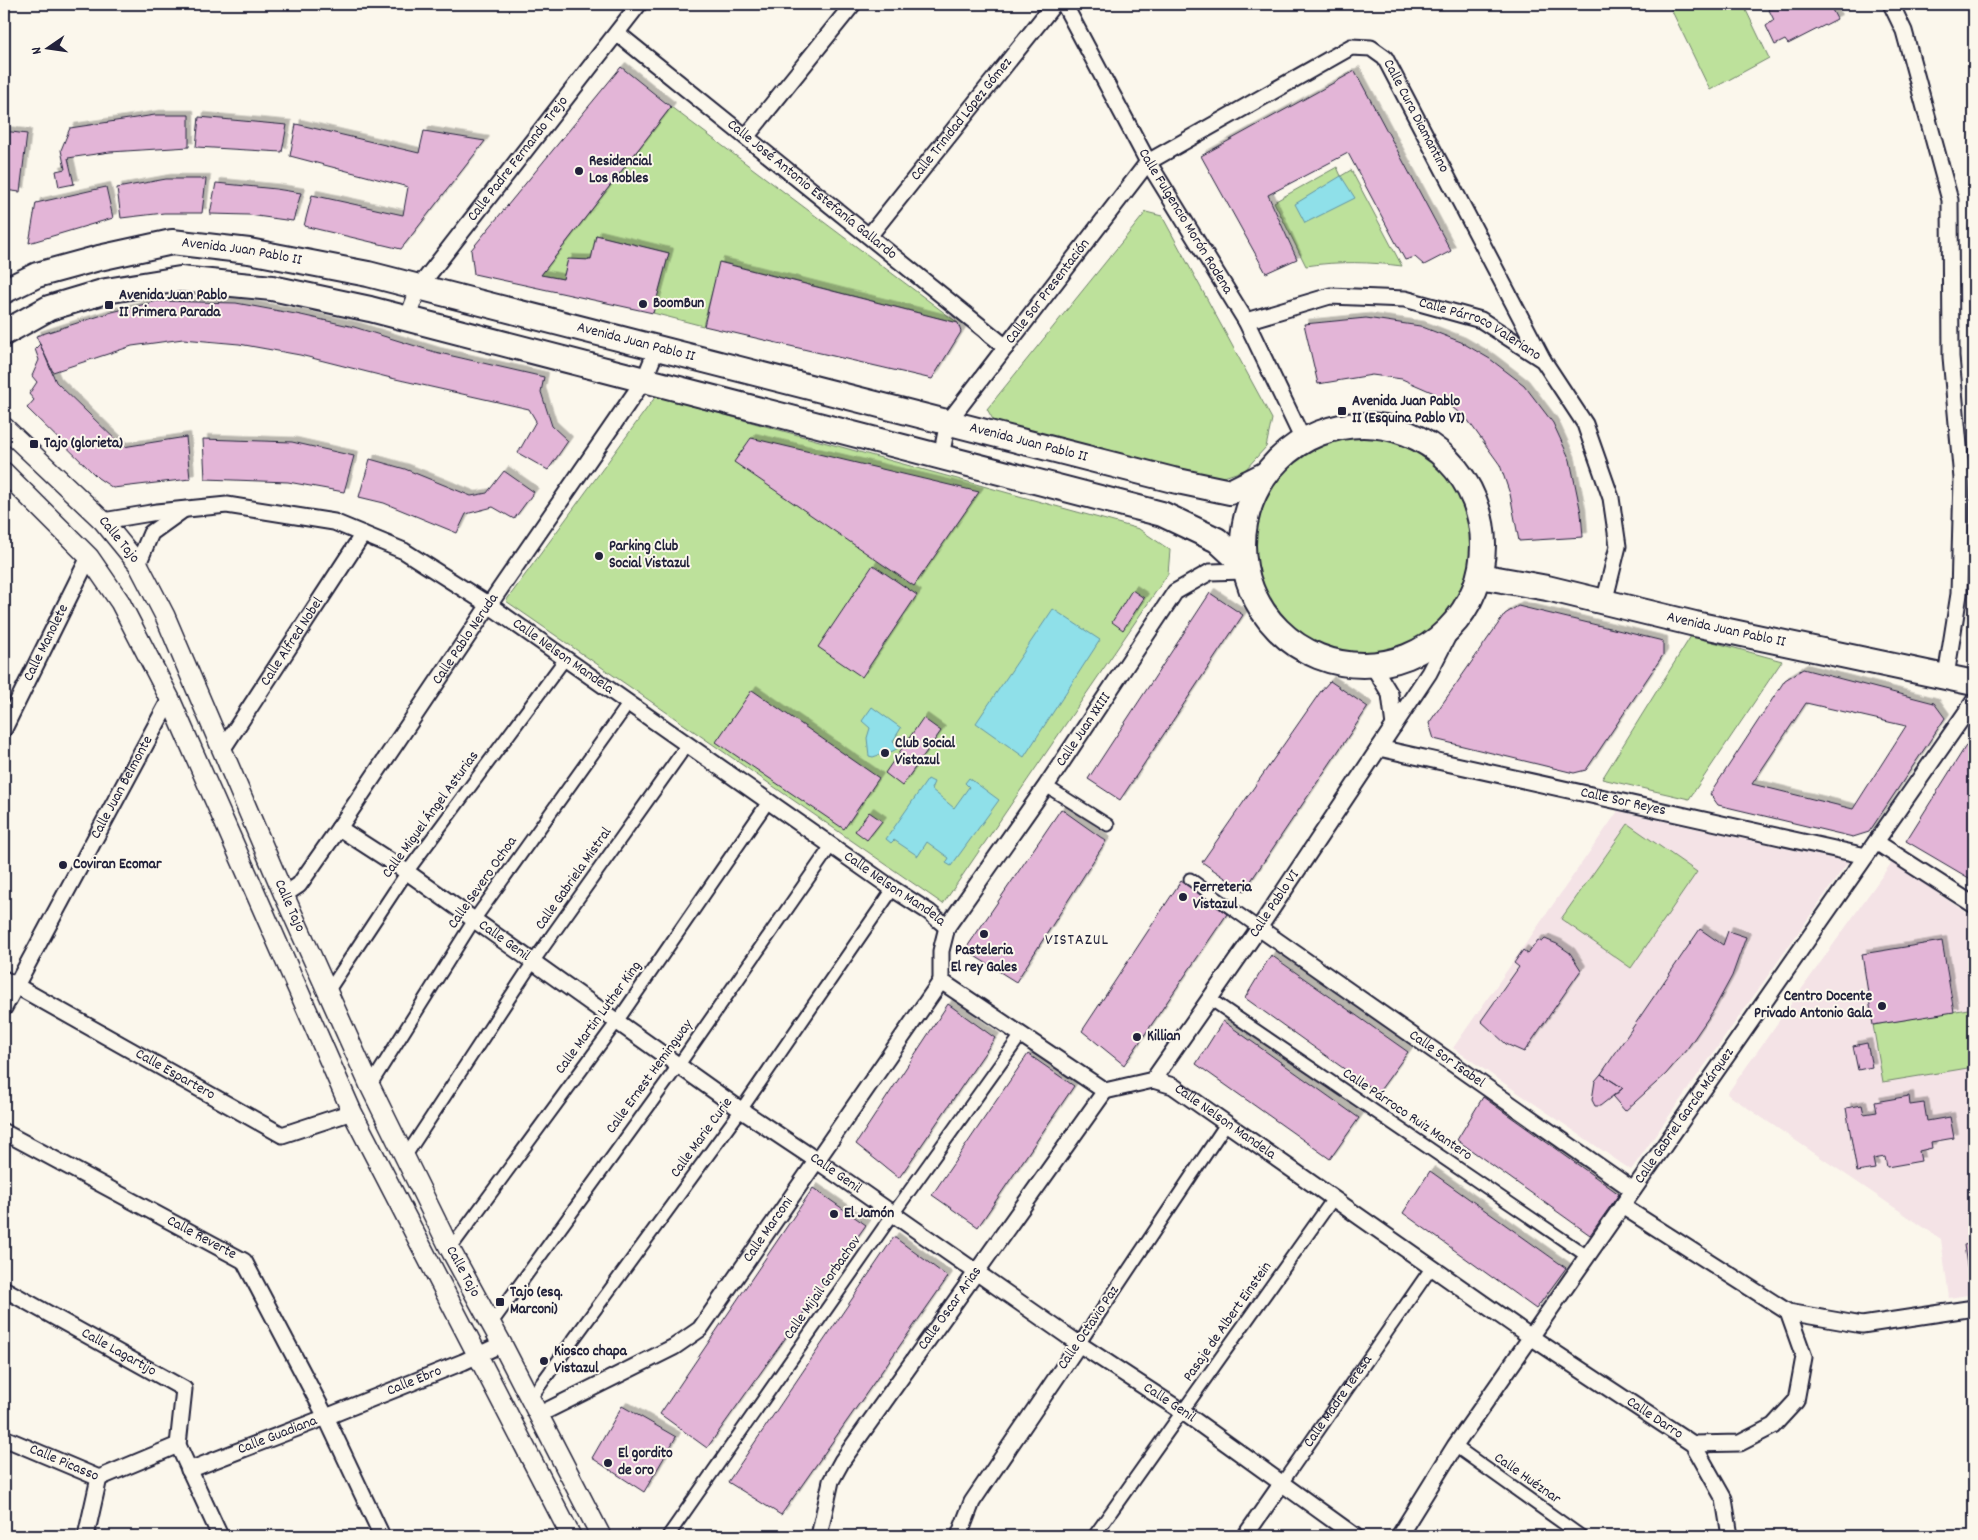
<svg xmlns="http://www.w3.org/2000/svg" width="1978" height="1540" viewBox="0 0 1978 1540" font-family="Dekko,sans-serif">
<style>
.built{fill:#f4e3e6}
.green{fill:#bde19b;stroke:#70826b}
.water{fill:#8fe0e9;stroke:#6394a3}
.building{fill:#e3b5d7;stroke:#22223b;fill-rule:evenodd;filter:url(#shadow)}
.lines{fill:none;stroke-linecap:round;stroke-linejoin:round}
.pedestrian-casing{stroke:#22223b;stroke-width:15}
.minor-casing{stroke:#22223b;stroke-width:19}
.tertiary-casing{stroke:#22223b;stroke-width:22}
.primary-casing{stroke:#22223b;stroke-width:28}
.pedestrian{stroke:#fbf7ec;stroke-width:11}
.minor{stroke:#fbf7ec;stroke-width:15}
.tertiary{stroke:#fbf7ec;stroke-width:19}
.primary{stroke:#fbf7ec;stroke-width:24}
.poi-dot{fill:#22223b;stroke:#fbf7ec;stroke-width:2}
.labels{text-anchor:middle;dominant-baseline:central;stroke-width:4;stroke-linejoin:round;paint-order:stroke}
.street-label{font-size:15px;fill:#22223b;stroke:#fbf7ec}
.poi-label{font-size:15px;font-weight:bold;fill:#22223b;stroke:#fbf7ec;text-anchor:start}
.neighbourhood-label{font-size:16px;letter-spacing:1px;fill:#22223b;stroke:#fbf7ec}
</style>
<defs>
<filter id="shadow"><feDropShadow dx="4.5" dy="-4.5" stdDeviation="0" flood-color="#0004"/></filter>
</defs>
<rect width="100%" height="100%" fill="#fbf7ec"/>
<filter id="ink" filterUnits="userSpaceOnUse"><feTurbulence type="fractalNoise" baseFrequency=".02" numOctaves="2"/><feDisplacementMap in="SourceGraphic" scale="10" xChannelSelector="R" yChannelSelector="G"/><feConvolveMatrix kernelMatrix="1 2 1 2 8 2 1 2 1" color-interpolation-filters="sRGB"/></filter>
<g filter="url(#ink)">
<!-- built -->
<path class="built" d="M1618,811l230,51 -217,308 -178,-122z
M1892,862l82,56v376l-25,4 -8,-59 -214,-145z"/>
<!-- green -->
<path class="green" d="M1675,4h68l26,54 -59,32 -40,-83z
M671,107l287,216 -238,-61 -17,64 -50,-13 16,-60 -73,-18 -5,25h-23l-5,19 -22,-4z
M1337,167l4,9 10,-6 51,96c-31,-4 -64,-5 -96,0l-32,-64z
M1146,212l16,4 110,203 -6,28 -21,23 -21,7 -20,-1 -209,-53 -8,-14z
M656,396l483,133 31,21 -2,24 -225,330 -437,-303z
M1243 544a120 120 0 1 1 240 0a120 120 0 1 1-240 0Z
M1691,636l91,25 -93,138 -87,-20z
M1628,824l69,48 -66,96 -70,-49z
M1974,1008v59l-91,15 -10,-57z"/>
<!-- water -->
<path class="water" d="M1341,176l14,22 -50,25 -10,-19z
M1053,609l47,31 -76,117 -48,-34z
M872,707l29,21 -8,13 6,6c-8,7 -16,6 -26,10l-4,-1 -2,-18 3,-10 -8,-7z
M969,778l30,22 -48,66 -5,-3 3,-5 -22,-16 -9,14 -24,-16 -3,3 -5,-4 42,-60 6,3 -3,7 23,19 15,-21 -4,-4z"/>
<!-- building -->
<path class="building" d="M1766,4h63l8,15 -49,25 -3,-4 -10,5 -9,-19 8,-6z
M621,67l50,40 -130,168 22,4 5,-20 23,1 5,-25 73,18 -16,60 -179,-39 -3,-24z
M1355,71l96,180 -27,14 -9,-8 -10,3 -57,-107 -80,42 29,64 -31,14 -65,-117z
M155,115h34v32l-79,5 -42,6 6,26 -15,3 -3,-16 9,-2 -4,-19 9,-22z
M199,117l88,8 -5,27 -86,-5z
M296,124l123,29 5,-22 61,10 -84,108 -97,-23 8,-31 91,20 5,-28 -118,-31z
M4,131l23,3 -7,58 -16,-2z
M166,179h40l-4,34h-38l-43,5 -4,-30z
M216,183l60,6 25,4 -8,28 -44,-6 -39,-1z
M106,187l7,31 -84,25 7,-40z
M719,262l239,61 3,9 -29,47 -228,-53z
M158,301l78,2 65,12 53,12 81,25 109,25 -3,15 11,34 16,15 -20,29 -30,-17 18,-32 -7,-12 -138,-31 -91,-23 -61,-11 -56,-5 -51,7 -79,26 -17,-36 76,-24z
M1366,318l54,8 41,16 29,17 34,26 29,38 17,37 11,53 2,24 -64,4 -9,-47 -10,-29 -33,-46 -33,-26 -32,-14 -30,-4 -54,9 -14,-60z
M40,344l16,38 67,65 63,-10 4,42 -77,9 -15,-10 -71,-70 7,-8 -5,-6 8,-12 -5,-6 7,-16 -4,-11z
M751,438l228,54 -65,94 -180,-124z
M203,439l89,3 62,14 -10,36 -56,-10 -83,-3z
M370,459l35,10 66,27 16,-3 17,-22 30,21 -20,27 -21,-12 -27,7 -9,19 -73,-30 -25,-6z
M873,565l44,30 -55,82 -44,-30z
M1132,590l12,8 -21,32 -11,-8z
M1210,593l33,22 -123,185 -32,-21z
M1518,606l145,35v14l-77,115 -12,3 -140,-34 -5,-16 76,-109z
M1803,669l131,34 11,15 -76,114 -16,5 -135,-32 -8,-11 75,-114zM1806,703l100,23 -53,83 -101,-25z
M1330,681l38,26 -124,184 -42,-29 119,-171z
M752,690l127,88 -35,51 -128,-87z
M923,718l18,13 -39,55 -17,-13z
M1974,733v148l-68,-40z
M1061,809l45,32 -90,141 -51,-32z
M869,812l13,9 -15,19 -12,-9z
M1181,881l46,33 -103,151 -42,-34z
M1700,929l23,16 5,-14 18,6 -14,39 -19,35 -26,38 -21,25 -41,37 -12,-14 10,-9 -22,-14z
M1545,939l12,5 13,9 11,17 -57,82 -18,-8 -25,-23 38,-54 -5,-4 9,-13 5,4 10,-14 4,2z
M1942,941l12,71 -81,13 -11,-71z
M1271,955l137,97 -30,41 -133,-95z
M948,1004l47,34 -96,140 -43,-34z
M1223,1021l136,97 -29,41 -134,-95z
M1867,1043l5,24 -14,3 -5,-24z
M1028,1054l46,32 -96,141 -46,-32z
M1601,1074l22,14 -23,18h-5l-3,-6 3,-19z
M1909,1096l1,9 14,-2 3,18 23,-4 4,21 -23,4 1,6 -13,3 2,10 -34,6 -2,-10 -12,2 2,10 -18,3 -11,-64 16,-3 2,9 13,-2 -2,-10z
M1483,1097l136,97 -29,41 -133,-95z
M1430,1171l136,97 -30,41 -133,-96z
M813,1188l53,37 -159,223 -47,-34z
M894,1237l54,40 -167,238 -53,-33z
M1974,1243v35l-5,1 -5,-34z
M622,1406l54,31 -32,55 -52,-34z"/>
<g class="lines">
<!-- pedestrian casing -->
<g class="pedestrian-casing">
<g id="pedestrian">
<path d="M1046,786l62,39"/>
<path d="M1190,879l69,49"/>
<path d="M327,993l80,-121 158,-213"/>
<path d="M1210,999l377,257"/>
<path d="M370,1086l104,-166 155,-217"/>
<path d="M405,1157l128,-195 154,-217"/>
<path d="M450,1249l166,-226 152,-221"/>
<path d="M491,1324l187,-258 153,-220"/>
<path d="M1079,1344l147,-220"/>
<path d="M530,1399l211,-289 152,-221"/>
<path d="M1455,1446l126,90"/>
<path id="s1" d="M1282,1483l150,-216"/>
<path d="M668,1536l225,-322 128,-179"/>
<path d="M1094,1536l239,-337"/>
</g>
</g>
<!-- minor casing -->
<g class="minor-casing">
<g id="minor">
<path id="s2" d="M1064,4l84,158 98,159 57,119"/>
<path d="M1891,4l13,27 46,169 1,157 11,122 -3,115 -13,82"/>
<path id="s3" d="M617,33l389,314"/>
<path d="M746,137l107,-133"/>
<path id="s4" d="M869,236l185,-232"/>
<path id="s5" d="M407,319l12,-32 220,-283"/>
<path id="s6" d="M1246,321l84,-25 75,3 76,21 62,40 42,64 26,74 7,48 -14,57"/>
<path id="s7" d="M941,456l7,-34 200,-260 203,-115 20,1 14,10 158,302"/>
<path id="s8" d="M103,521l54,-9 70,-7 107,17 70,29 85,54 404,284 36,23 18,15"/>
<path d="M138,564l13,-31 32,-23"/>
<path id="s9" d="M1245,571l-35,1 -35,20 -129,194 -99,141 -6,24v30l164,110 48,-11 20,6 358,251 162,107 31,55 6,37"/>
<path d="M1373,666l17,28 4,32"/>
<path id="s10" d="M4,729l85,-172"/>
<path id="s11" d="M1379,748l487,108"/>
<path id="s12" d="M222,750l141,-216"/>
<path id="s13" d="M339,828l68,44 334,238 75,50 263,184 104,68 172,124"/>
<path d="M1876,842l98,63"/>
<path id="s14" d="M284,895l15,-10 40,-57 150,-223 155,-225 13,-32"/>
<path id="s15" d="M1259,928l374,262"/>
<path id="s16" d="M4,979l278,156 70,-23"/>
<path id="s17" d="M4,1008l166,-309"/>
<path id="s18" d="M1153,1080l106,-152 170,-255 23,-45"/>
<path id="s19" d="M4,1132l240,129 82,156 137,-55 39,-18"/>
<path d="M1622,1206l166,106 74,13 112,-17"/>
<path id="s20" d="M4,1289l180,100 -6,56 42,91"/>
<path id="s21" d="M538,1415l136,-68 26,-18 241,-348"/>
<path id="s22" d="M4,1438l95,40 79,-33"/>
<path d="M1693,1444l47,-1 33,-17 23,-25 8,-44 -16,-45"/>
<path id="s23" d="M189,1470l137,-53 56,119"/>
<path d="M86,1536l13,-58"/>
<path id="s24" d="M819,1536l12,-55 11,-20 263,-370"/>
<path d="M959,1536l13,-34 107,-158"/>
<path d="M1245,1536l37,-53"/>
<path id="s25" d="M1399,1536l56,-90 519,-745"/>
</g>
</g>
<!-- tertiary casing -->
<g class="tertiary-casing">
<g id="tertiary">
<path id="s26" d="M4,427l99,94 35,43 27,52 119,279 86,191 80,163 52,95 99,192"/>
<path d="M4,472l85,85 31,45 50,97 182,413 219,424"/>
</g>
</g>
<!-- primary casing -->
<g class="primary-casing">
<g id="primary">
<path id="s27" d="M4,291l33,-16 62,-17 73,-16 77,9 119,23 805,206 57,12 34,-17"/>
<path d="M4,333l45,-25 57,-17 74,-12 92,9 98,21 792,205 55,26 27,25"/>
<circle cx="1363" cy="545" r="120"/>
<path id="s28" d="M1480,576l67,12 148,36 279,59"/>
</g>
</g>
<!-- pedestrian -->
<use href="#pedestrian" class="pedestrian"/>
<!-- minor -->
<use href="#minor" class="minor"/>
<!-- tertiary -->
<use href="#tertiary" class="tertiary"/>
<!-- primary -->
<use href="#primary" class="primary"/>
</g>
</g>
<!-- markers -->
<g class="poi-dot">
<circle cx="579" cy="171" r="5"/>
<circle cx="643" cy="304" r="5"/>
<rect x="104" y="300" width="10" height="10" rx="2.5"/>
<rect x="1337" y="406" width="10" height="10" rx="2.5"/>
<rect x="29" y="439" width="10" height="10" rx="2.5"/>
<circle cx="599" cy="556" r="5"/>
<circle cx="885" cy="753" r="5"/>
<circle cx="63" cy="865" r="5"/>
<circle cx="1183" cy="897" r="5"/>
<circle cx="984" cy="934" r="5"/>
<circle cx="1882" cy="1006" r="5"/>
<circle cx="1137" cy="1037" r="5"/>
<circle cx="834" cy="1214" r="5"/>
<rect x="495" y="1297" width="10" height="10" rx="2.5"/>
<circle cx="544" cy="1361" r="5"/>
<circle cx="608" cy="1463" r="5"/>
</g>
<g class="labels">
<!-- street labels -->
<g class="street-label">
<text stroke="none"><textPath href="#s7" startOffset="699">Calle Cura Diamantino</textPath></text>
<text stroke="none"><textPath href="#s4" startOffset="149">Calle Trinidad López Gómez</textPath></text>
<text stroke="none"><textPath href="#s5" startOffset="196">Calle Padre Fernando Trejo</textPath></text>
<text stroke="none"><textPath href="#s3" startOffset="250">Calle José Antonio Estefanía Gallardo</textPath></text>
<text stroke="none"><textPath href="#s2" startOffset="249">Calle Fulgencio Morón Rodena</textPath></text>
<text stroke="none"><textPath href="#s27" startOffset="246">Avenida Juan Pablo II</textPath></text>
<text stroke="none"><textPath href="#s7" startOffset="199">Calle Sor Presentación</textPath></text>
<text stroke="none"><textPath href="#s6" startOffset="244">Calle Párroco Valeriano</textPath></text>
<text stroke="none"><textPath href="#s27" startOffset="651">Avenida Juan Pablo II</textPath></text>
<text stroke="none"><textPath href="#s27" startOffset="1056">Avenida Juan Pablo II</textPath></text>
<text stroke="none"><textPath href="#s26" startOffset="161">Calle Tajo</textPath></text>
<text stroke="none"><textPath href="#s28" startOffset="252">Avenida Juan Pablo II</textPath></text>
<text stroke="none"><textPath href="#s14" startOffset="315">Calle Pablo Neruda</textPath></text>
<text stroke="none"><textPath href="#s12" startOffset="129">Calle Alfred Nobel</textPath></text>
<text stroke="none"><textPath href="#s10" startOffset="96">Calle Manolete</textPath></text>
<text stroke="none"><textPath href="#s8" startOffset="500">Calle Nelson Mandela</textPath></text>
<text transform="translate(1084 730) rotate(-56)">Calle Juan XXIII</text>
<text stroke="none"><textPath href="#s17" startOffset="250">Calle Juan Belmonte</textPath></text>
<text stroke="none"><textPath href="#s11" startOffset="250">Calle Sor Reyes</textPath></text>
<text transform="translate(431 815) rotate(-54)">Calle Miguel Ángel Asturias</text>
<text transform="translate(574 879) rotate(-55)">Calle Gabriela Mistral</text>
<text transform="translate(483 883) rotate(-55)">Calle Severo Ochoa</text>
<text stroke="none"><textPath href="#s8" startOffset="905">Calle Nelson Mandela</textPath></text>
<text stroke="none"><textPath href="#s18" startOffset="214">Calle Pablo VI</textPath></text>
<text stroke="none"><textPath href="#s26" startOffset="566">Calle Tajo</textPath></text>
<text stroke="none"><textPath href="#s13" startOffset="200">Calle Genil</textPath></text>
<text transform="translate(599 1018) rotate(-54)">Calle Martin Luther King</text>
<text stroke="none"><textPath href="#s15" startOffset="229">Calle Sor Isabel</textPath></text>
<text stroke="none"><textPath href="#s16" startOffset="196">Calle Espartero</textPath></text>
<text transform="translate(650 1077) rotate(-54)">Calle Ernest Hemingway</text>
<text transform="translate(1407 1115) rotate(34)">Calle Párroco Ruiz Mantero</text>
<text stroke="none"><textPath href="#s25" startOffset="508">Calle Gabriel García Márquez</textPath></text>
<text stroke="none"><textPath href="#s9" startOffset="866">Calle Nelson Mandela</textPath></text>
<text transform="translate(702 1138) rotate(-54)">Calle Marie Curie</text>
<text stroke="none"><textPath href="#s13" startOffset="605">Calle Genil</textPath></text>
<text stroke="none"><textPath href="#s21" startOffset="304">Calle Marconi</textPath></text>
<text stroke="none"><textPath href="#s19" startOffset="224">Calle Reverte</textPath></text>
<text stroke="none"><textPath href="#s26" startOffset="971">Calle Tajo</textPath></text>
<text transform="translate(823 1288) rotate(-55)">Calle Mijail Gorbachov</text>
<text stroke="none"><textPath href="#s24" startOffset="266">Calle Oscar Arias</textPath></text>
<text transform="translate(1228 1322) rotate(-55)">Pasaje de Albert Einstein</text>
<text transform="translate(1089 1328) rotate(-56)">Calle Octavio Paz</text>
<text stroke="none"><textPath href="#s20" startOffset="131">Calle Lagartijo</textPath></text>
<text stroke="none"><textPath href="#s19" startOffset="544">Calle Ebro</textPath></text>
<text stroke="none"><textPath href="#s1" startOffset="99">Calle Madre Teresa</textPath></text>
<text stroke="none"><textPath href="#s13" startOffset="1010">Calle Genil</textPath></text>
<text stroke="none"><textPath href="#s9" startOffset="1388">Calle Darro</textPath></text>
<text stroke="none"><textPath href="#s23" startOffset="95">Calle Guadiana</textPath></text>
<text stroke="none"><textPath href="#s22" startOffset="65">Calle Picasso</textPath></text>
<text transform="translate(1527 1479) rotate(35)">Calle Huéznar</text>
</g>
<!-- poi labels -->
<g class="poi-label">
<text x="589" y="162">Residencial<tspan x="589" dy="17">Los Robles</tspan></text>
<text x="119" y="296">Avenida Juan Pablo<tspan x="119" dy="17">II Primera Parada</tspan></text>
<text x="653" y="304">BoomBun</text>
<text x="1352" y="402">Avenida Juan Pablo<tspan x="1352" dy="17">II (Esquina Pablo VI)</tspan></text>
<text x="44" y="444">Tajo (glorieta)</text>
<text x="609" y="547">Parking Club<tspan x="609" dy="17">Social Vistazul</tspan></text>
<text x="895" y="744">Club Social<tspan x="895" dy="17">Vistazul</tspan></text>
<text x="73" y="865">Coviran Ecomar</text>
<text x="1193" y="888">Ferreteria<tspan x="1193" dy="17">Vistazul</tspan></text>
<text x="984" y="951" text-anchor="middle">Pasteleria<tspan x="984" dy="17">El rey Gales</tspan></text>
<text x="1872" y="997" text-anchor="end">Centro Docente<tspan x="1872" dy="17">Privado Antonio Gala</tspan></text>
<text x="1147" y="1037">Killian</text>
<text x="844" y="1214">El Jamón</text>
<text x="510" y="1293">Tajo (esq.<tspan x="510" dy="17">Marconi)</tspan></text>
<text x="554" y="1352">Kiosco chapa<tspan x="554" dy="17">Vistazul</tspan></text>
<text x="618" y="1454">El gordito<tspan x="618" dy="17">de oro</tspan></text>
</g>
<!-- neighbourhood labels -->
<g class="neighbourhood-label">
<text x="1077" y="940">VISTAZUL</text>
</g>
</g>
<!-- margin -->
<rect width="1978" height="1540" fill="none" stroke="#fbf7ec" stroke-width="20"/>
<rect x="10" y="10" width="1958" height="1520" fill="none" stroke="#22223b" stroke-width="2" filter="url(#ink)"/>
<!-- north arrow -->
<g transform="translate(48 48) rotate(257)" stroke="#fbf7ec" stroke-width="4" paint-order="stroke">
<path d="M0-4L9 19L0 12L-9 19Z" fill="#22223b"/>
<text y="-8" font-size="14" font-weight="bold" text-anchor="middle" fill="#22223b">N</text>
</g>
</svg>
